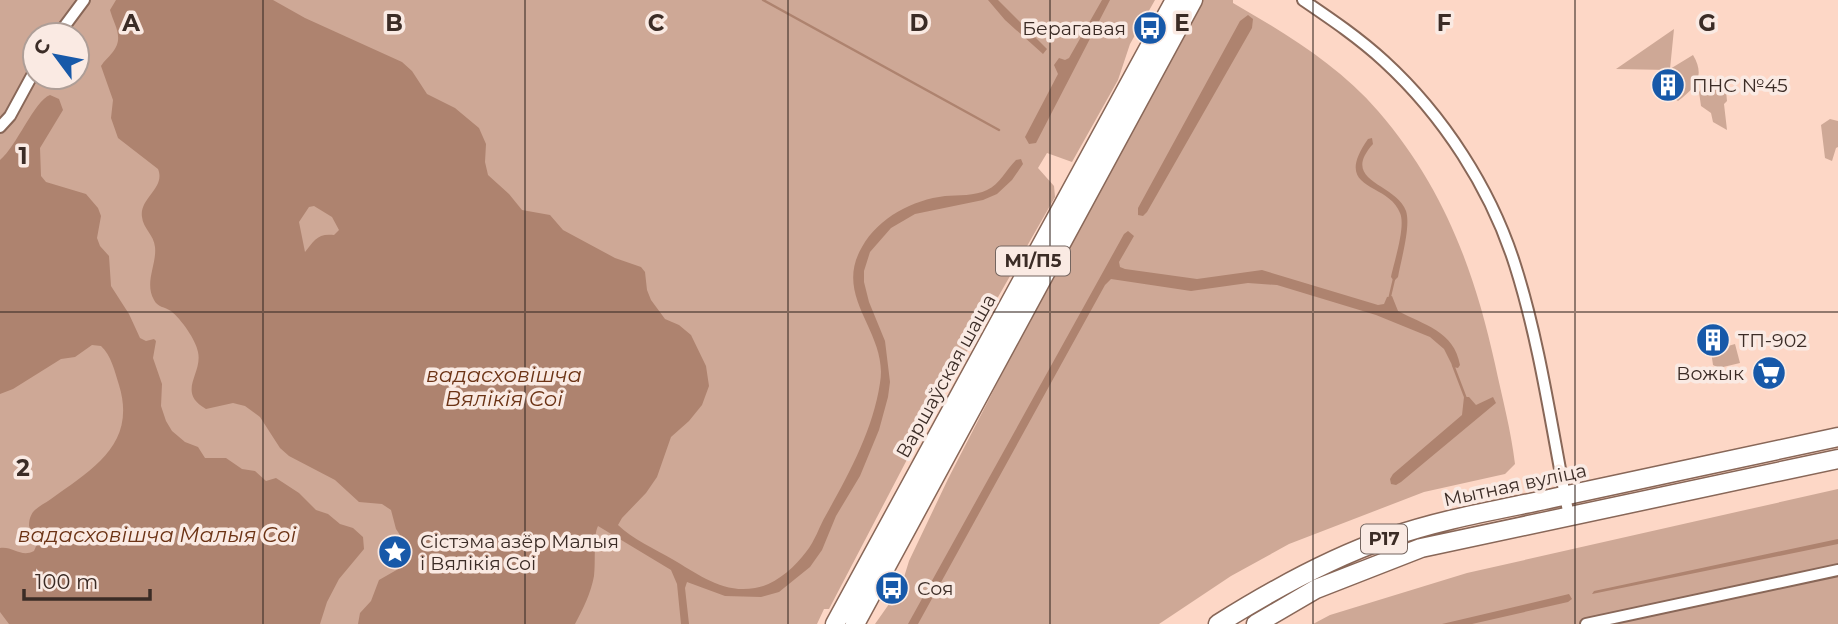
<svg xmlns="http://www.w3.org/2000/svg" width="1838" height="624" viewBox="0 0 1838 624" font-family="Montserrat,sans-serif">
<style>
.green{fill:#cea896;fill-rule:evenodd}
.water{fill:#ae836f;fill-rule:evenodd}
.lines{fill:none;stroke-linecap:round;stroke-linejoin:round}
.stream{stroke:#ae836f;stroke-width:2.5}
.minor-casing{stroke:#886758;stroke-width:14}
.trunk-casing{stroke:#886758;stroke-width:21}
.minor{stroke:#fff;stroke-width:10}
.trunk{stroke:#fff;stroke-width:18}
.grid{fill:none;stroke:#3b2c26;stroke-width:2;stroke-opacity:0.55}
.labels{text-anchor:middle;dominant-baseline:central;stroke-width:7;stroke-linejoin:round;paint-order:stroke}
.shield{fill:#faeae3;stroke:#74655f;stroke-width:2}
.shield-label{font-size:18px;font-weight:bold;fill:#3b2c26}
.poi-label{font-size:19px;fill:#3b2c26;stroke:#faeae3;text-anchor:start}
.street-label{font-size:19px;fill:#3b2c26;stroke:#faeae3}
.water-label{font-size:21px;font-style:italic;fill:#6c3315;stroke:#faeae3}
.grid-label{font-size:23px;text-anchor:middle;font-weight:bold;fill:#3b2c26;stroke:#faeae3;stroke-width:7;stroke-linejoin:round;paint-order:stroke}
</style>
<rect width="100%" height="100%" fill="#fdd7c6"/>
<!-- green -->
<path class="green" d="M0,0h1155l-25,44 -12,36 -46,82 -25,-9 -9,15 16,18 1,11 -131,230 -95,182h-5l-7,15h-817zM35,35h42v42h-42z
M1202,0h31v3c52,30 105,62 145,108 65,75 96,158 117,253 7,33 16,66 20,100l-10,10 -81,18 -135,52 -58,32 -72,48h-284l26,-37 8,-26 39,-82 109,-212z
M1674,29l-4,40 23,-14c13,22 2,33 -15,46l-11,-7 13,-10 -11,-14 -53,-1z
M1714,81h11l2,20 -3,3 3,26 -14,-8 -2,-9 -10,-7 -2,-14 6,-8z
M1830,119l8,2v26l-2,1 -4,13 -7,-3 -4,-33z
M1735,344l5,19 -21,5 -6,-3 -2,-14z
M1838,489v135h-525l17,-9 137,-42z"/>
<!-- water -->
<path class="water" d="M116,0h157l32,18 97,44 10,9 15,23 28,14 24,20 7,16 -1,18 3,13 21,19 13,16 28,5 13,15 52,28 26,9 4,5 2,18 4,10 14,19 14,6 12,10 15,31 3,20 -7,19 -13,16 -18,16 -14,40 -11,16 -24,25 -4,7c14,14 37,24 54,34 26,15 51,35 83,29 20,-3 39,-20 51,-36 9,-11 13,-25 20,-37 23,-41 47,-85 54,-132 9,-51 -48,-85 -18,-136 17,-30 51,-47 83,-51 13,-1 30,0 42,-6 13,-6 19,-20 29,-30l5,-1 2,5 -11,16 -15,14 -14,6 -68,14 -24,14 -21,24 -6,19v11l5,20 16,39 5,41 -2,15 -9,33 -19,46 -24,40 -14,34 -12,17 -31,25 -18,5 -36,-1 -38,-14 -2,6 4,36h-8l-4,-40 -6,-14 -73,-44c-5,9 -2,37 -4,50 -3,17 -11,33 -19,48h-217l2,-11 11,-12 8,-21 21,-12 6,-8v-16l-10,-15 -5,-19 -9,-6 -23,-2 -24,-22 -46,-24 -9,-8 -20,-31 -15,-11 -12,-3 -27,6c-30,-17 -3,-35 -8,-57 -2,-12 -17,-33 -27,-41 -6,-4 -14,-4 -17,-11 -10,-17 3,-36 1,-53 -1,-12 -12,-19 -13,-30 -3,-19 24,-29 16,-48l-40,-31 -7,-20 2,-18 -12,-34c3,-5 7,-8 11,-13 13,-15 2,-28 -2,-43zM314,206l18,11 7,13 -5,5c-17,-2 -20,6 -29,17l-6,-30 10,-15z
M988,0h10l49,49 -4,5 -38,-34z
M1102,0h8l-74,143 -7,1 -4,-7 33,-63 -4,-9 5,-7 6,2 4,-2z
M1248,15l5,4 -1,9 -105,184 -4,4 -5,-1v-7l102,-187z
M50,95l9,4 4,11 -23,38 1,28 5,6 40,12 12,14 3,8 -4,22 3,8 9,10 2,30 18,28 11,24 6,3 8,-2 2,2 -3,17 9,26 -1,22 5,15 6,10 13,11 13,5 7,11h21l16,11 13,2 11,10 10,-3 23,15 17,17 12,4 12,10 13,4 10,9 1,12 -25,30 -12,23 -7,22h-311l-9,-12v-64c13,-2 21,10 34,3l3,-7 -8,-18c0,-17 11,-19 22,-27 42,-30 86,-55 68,-114 -4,-13 -8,-30 -18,-39l-9,-1 -17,12 -14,2 -48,30 -13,5v-234c17,-14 34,-59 50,-65z
M1372,138l1,6c-34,38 23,39 33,67 5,15 -5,49 -8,66l-4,4 -3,-4c3,-15 15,-51 9,-64 -12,-32 -69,-21 -32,-74z
M1128,231l6,5 -15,26 1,5 5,2 72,10 65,-9 116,35 6,-1 3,-7 5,-1 6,15c26,14 56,20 62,54l-2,3 -5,-1 -9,-18 -14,-12 -54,-22 -99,-30 -29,-2 -57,8 -80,-12 -6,6 -187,339h-10l216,-390z
M1464,397h5l7,8 17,-8 3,6 -95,79 -5,3 -5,-1 -1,-5 3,-5 69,-59z
M1838,539v5l-246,50 2,-3z
M1569,594l3,5 -4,3 -96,22h-30z"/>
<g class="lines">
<!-- stream -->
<path class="stream" d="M763,0l236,130
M1390,296l4,-17
M1453,365l13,34"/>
<!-- minor casing -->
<g class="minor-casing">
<path id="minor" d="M1303,0c28,19 56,38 81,61 59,54 107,128 131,204 26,82 37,167 54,251
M58,35l26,-35
M0,127l10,-11 25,-46
M1586,624l252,-54"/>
</g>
<!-- trunk casing -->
<g class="trunk-casing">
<path id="trunk" d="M835,624l340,-624
M855,624l338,-624
M1218,624c54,-34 110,-65 170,-86 57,-20 116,-29 175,-42 92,-19 183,-40 275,-59
M1256,624l60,-35 105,-41 417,-89"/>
</g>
<!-- minor -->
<use href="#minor" class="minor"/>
<!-- trunk -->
<use href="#trunk" class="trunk"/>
</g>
<!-- grid -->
<path class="grid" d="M263,0v624M525,0v624M788,0v624M1050,0v624M1313,0v624M1575,0v624M0,312h1838"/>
<!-- icons -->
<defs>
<g id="bus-disc" transform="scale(1.75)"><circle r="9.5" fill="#1759a9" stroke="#faeae3"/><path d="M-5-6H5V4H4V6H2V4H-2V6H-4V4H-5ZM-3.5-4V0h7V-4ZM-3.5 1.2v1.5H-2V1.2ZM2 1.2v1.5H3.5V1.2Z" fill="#fff"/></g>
<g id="building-disc" transform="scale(1.75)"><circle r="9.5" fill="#1759a9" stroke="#faeae3"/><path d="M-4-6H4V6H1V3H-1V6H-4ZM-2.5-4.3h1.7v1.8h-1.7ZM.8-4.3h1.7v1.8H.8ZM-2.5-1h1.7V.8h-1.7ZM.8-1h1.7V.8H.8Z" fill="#fff"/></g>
<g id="supermarket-disc" transform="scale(1.75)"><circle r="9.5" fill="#1759a9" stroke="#faeae3"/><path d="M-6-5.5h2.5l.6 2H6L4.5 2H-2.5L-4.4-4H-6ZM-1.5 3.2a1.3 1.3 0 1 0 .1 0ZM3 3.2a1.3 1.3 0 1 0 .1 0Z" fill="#fff"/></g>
<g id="sight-disc" transform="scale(1.75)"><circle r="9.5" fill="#1759a9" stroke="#faeae3"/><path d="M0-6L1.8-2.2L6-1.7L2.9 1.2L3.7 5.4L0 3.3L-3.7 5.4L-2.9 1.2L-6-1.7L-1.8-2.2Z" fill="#fff"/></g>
</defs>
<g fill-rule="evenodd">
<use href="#bus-disc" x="1150" y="28"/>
<use href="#building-disc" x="1668" y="85"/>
<use href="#building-disc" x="1713" y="340"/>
<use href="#supermarket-disc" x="1769" y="373"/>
<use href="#sight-disc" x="395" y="552"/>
<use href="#bus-disc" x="892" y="588"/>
</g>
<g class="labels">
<!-- shield labels -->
<g class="shield">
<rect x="996" y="246.5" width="74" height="29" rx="5"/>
<rect x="1361" y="524.5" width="46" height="29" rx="5"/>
</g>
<g class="shield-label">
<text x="1033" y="261">М1/П5</text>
<text x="1384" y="539">Р17</text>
</g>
<!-- poi labels -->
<g class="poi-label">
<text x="1126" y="28" text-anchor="end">Берагавая</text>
<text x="1692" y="85">ПНС №45</text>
<text x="1738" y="340">ТП-902</text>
<text x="1744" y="373" text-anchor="end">Вожык</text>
<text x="420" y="541">Сістэма азёр Малыя<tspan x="420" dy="22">і Вялікія Соі</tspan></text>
<text x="917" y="588">Соя</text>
</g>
<!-- street labels -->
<g class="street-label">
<text transform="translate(946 376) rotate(-61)">Варшаўская шаша</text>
<text transform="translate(1515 485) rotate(-12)">Мытная вуліца</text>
</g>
<!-- water labels -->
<g class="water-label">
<text x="504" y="374">вадасховішча<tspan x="504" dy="24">Вялікія Соі</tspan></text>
<text x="157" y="534">вадасховішча Малыя Соі</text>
</g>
</g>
<g class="grid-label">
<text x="131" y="31">A</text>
<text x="394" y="31">B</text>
<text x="656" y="31">C</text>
<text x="919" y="31">D</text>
<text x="1182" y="31">E</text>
<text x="1444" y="31">F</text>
<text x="1707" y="31">G</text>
<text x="23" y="164">1</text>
<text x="23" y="476">2</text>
</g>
<!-- north arrow -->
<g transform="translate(56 56) rotate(302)"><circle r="33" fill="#faeae3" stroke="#ae9e97" stroke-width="2"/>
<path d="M0-5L12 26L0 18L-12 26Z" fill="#1759a9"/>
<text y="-10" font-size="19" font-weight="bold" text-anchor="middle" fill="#3b2c26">С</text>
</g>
<!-- scale -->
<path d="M24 589v10h126v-10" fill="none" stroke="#3b2c26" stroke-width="3.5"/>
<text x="35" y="589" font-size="21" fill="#3b2c26" stroke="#faeae3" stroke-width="5" paint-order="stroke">100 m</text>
</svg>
